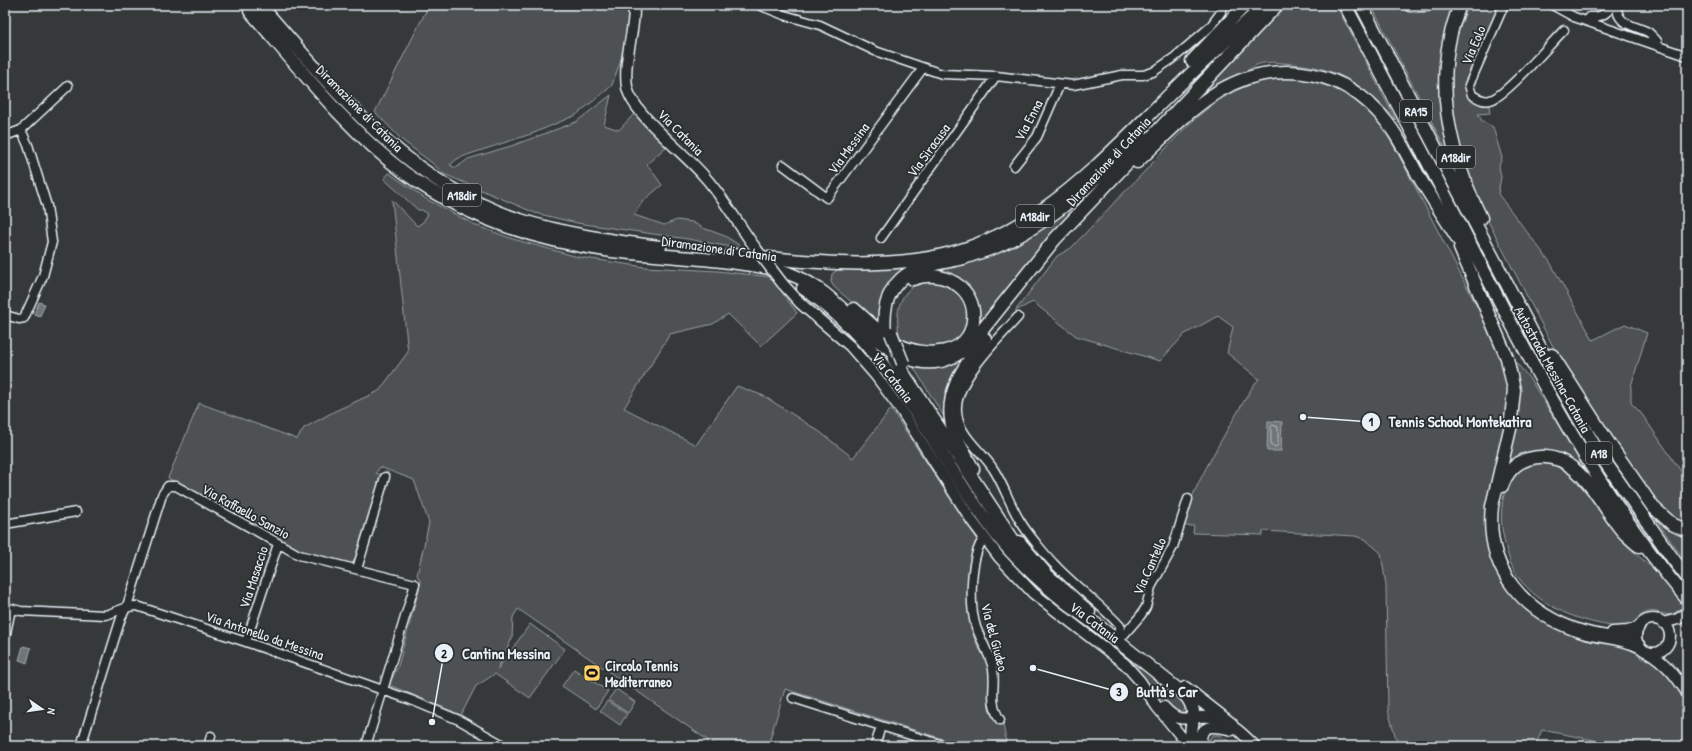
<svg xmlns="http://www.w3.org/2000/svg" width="1692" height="751" viewBox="0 0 1692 751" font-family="'Patrick Hand',sans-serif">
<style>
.green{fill:#4d5152;stroke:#9aa1a5}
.water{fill:#707579;stroke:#a0a7ac}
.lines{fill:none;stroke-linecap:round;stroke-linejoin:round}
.shore{stroke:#b8bfc5;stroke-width:1}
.minor-casing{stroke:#e8f1f8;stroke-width:11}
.major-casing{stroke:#e8f1f8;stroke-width:13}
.highway-casing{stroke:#e8f1f8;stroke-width:15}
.minor{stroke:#2a2d2e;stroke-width:8}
.major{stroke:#2a2d2e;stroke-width:10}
.highway{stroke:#2a2d2e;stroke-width:12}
.major-bridge-casing{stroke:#e8f1f8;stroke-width:13;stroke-linecap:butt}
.highway-bridge-casing{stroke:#e8f1f8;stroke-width:15;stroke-linecap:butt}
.major-bridge{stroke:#2a2d2e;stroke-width:10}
.highway-bridge{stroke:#2a2d2e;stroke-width:12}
.labels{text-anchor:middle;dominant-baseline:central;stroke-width:3.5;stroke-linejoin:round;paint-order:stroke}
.shield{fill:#2a2d2e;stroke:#afb6bb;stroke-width:1}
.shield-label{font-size:13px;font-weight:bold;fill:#e8f1f8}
.street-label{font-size:14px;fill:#e8f1f8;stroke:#2a2d2e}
.poi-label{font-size:14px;font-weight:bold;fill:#e8f1f8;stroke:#2a2d2e;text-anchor:start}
.leader{fill:none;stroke:#e8f1f8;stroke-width:1.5}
.callout-dot{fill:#e8f1f8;stroke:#2a2d2e;stroke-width:1.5}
.mark-label{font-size:12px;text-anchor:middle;font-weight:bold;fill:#111}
.callout-label{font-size:15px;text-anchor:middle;font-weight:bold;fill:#e8f1f8;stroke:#2a2d2e;stroke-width:3.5;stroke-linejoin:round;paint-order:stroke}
</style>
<rect width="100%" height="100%" fill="#35393a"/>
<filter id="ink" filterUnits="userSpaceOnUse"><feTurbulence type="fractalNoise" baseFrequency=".025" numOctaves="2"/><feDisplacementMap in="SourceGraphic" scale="8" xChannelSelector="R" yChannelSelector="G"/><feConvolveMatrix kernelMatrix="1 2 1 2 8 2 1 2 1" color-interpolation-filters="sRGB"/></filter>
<g filter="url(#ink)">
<!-- green -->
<path class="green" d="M429,5l200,1v22l-7,29 -10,28 -5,5 -31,25 -42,18 -64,21 -13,5 -7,6 6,3 12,-9 46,-14 62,-23 35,-27 -7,30 15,5 15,-16 33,32 -20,18 15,21 -19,16 -9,14 30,10 13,-5 15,2 11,6 22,8 22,14 -59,-11 -111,-16 -42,-10 -91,-39 -12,-11 -30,-23 -27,-28z
M1286,5h50l60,115c-30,-33 -58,-53 -103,-56 -11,-1 -23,-3 -34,0 -4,1 -8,5 -13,7 -7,4 -15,6 -22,9 -19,10 -35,26 -51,39z
M1371,5h20l20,5 13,1 19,-6h11c-22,50 -16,102 -3,154z
M1468,5h31l-34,82c2,13 12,16 24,19l1,7 -12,1 4,7 11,6 9,31 -3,8 2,11 -3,17 52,68 43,78 32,-16 22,9 -16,53v17l10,10 46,67v47l-18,-12 -14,-14 -37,-53 -60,-92 -82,-158 -21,-61 -5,-64 3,-25z
M1279,77l35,3 31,13 25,19 13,16 11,18 104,201 11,34 -2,33 -21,114 40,79 103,39 13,12 13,4 10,9 22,30v27l-2,2 2,16h-94l1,-6 -52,-10 -7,16h-137l-10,-36 -2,-124 -5,-33 -16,-14 -10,-3 -92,-5v4l-70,-2 1,-7h-10c-3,-22 55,-116 69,-140l6,-7 -32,-26 6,-26 -15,-11 -33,18 -25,27 -84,-25 -43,-34 -18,9 42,-55 14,-8c25,-26 49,-52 74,-77 41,-44 72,-84 134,-94z
M389,173l37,26 51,27 36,13 65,18 67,10 73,4 53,6 26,36 -36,33 -33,-32 -15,10 -43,10 -46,74 72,37 41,-59 27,10 56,36 33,26 38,-49 87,131c-10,25 -12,71 -4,97 4,13 16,25 17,39 2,17 -11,40 12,48l4,22h-42l-180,-57 -17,57h-52l-198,-137 -5,8 -1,21 -15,32 33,-46 35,25 -35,49 -35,-24 -19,12 -15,29 -72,-30 9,-19 23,-84 -4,-7 12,-52 -15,-43 -34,-13 -4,6 5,2 -27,86 -4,4 -49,-13 -133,-74 31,-75 98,36 7,-11 31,-17 44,-20 29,-39 -16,-152 25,26 6,-4 5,-8 -6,-4h-4l-34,-31z
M1110,174l-138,163 2,-36 -46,-30z
M918,266l-13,5 -24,56 -47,-40 -3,-5 1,-8 8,-6z
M931,280l22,5 14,17 1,22 -12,18 -19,8 -36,-8c-6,-20 -6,-47 16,-58 4,-2 10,-3 14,-4z
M794,288c28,16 62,53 84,77l109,163 115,107 81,66 2,8 -3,4 -10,-1 -45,-52 -85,-66 -31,-30 -26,-32 -98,-150c-11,-13 -21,-26 -33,-37 -12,-13 -55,-44 -60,-57z
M972,351l-26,69 -34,-55c26,3 38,2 60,-14z
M1513,359l17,20 56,92 -15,-9 -65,1z
M1543,462c37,5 50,45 72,71 11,14 27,25 40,38 10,11 19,24 29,35l-12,9c-6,0 -11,-2 -16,-3 -14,-3 -21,11 -30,16 -38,-4 -78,-16 -104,-46 -11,-12 -16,-32 -19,-48 -3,-15 -2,-36 5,-51 3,-6 9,-12 13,-17z
M1631,483l56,54v26l-13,-17z
M574,669l34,22 -12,18 -34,-23z
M616,689l19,13 -7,11 -20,-13z
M607,701l20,13 -7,11 -20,-14z
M1212,735h7l17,11h-26l-1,-6z"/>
<!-- water -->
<path class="water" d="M39,302l6,2 -5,12 -6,-2z
M1268,421l14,1 -1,29h-14z
M23,646l8,2 -4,15 -8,-3z"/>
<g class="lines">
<!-- shore -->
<path class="shore" d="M1273,425l5,2v18l-2,2 -5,-2v-18z"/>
<!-- minor casing -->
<g class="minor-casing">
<path id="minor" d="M759,5l25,10 36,10 55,26 67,23 54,2 77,9 49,-10h21l10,-3 22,-15 35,-30 11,-15 1,-7
M1504,5l-35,80 3,10c6,3 11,7 18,5 15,-3 60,-56 74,-70
M1552,5l22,12 113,39
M1617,5c-1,20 17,20 31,27 3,2 6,6 9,9
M1589,17c11,0 18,-2 23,-12
M5,136l16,-6 47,-44
M783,165l44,33 96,-130
M1014,166l23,-29 23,-53
M881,238l115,-162
M5,315l14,4 5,-1 19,-42 9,-34 -5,-36 -19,-61 -7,-15
M1018,317c-19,21 -59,60 -61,89 -2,28 24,43 37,64 10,16 16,35 26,51 8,13 26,35 36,45 20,21 45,39 64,60l-2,8
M5,524l71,-12
M984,538c-14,18 -15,67 -8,89 5,14 14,27 17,42 3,21 -5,31 7,51
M357,569l28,-92
M5,607l16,4 84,4c12,-3 20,-9 32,-9l109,36 165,58 48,20 46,26
M1122,637l19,-22 5,-8 5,-20 22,-40 15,-48
M5,638l6,-29
M246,642l32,-98
M793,698l88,28
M81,746l40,-128 6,-12 35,-111 6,-9h8l123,69 116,29 -49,162
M208,746l3,-10
M875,746l6,-20 65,20"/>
</g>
<!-- major casing -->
<g class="major-casing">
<path id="major" d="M634,5c1,28 -11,54 -7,82 5,27 58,66 77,89 20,22 35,50 53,74
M782,283l18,20 50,43 26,30 25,34 71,111 27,36 34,36 92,71 15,17 17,26 32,39
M1636 636a17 17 0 1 1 34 0a17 17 0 1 1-34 0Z
M1663,623l15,-4 9,-6
M1648,652c18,11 28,24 39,41
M1164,707c19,22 29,5 51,11 17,5 28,16 40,28
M1202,746c-5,-24 14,-20 30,-16"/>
</g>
<!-- highway casing -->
<g class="highway-casing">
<path id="highway" d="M260,5c76,86 144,176 257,214 46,15 95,22 143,28
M1345,5c40,76 81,152 120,229 66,129 128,254 222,365
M1361,5l196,375 41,72 75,107 14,18
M1410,5h17
M1460,5c-29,72 -12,146 21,213
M250,11c48,55 96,118 155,162 61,45 132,68 207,78 37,4 73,6 110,10 22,3 45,5 66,12 13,5 26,12 37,21 41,33 90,101 146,50l84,-105 222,-234
M1192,61l53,-56
M1137,162c26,-24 52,-53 82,-71 52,-31 117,-24 158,20 20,20 31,47 45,71 15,25 31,48 45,72
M1460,248l47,110 7,32 -4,39 -18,77c-7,64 32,108 91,126 20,6 36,4 56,14
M731,255c62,5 123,13 185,5 109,-15 172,-85 246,-158 33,-33 68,-65 103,-97
M803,288c92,62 128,162 193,246 30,38 67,68 106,95
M854,309c14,12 28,27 45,36 25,13 70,12 74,-24 4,-34 -32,-53 -60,-42
M885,334c-2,-21 0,-40 16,-55 16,-15 43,-16 63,-21 11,-4 23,-8 34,-12 57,-25 100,-68 142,-112
M1552,355l56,87 45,65 19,17 15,7
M894,359l127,193
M973,469c-6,-11 -13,-23 -18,-35 -15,-36 9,-69 30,-95
M1502,486c5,-14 13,-23 26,-27 46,-14 69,39 91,68 5,7 13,13 20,19
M1019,542l28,33 42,37
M1096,624l89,71c17,19 1,31 8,51
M1613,633l15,-1 9,-3
M1185,688l46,36"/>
</g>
<!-- minor -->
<use href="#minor" class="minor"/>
<!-- major -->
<use href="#major" class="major"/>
<!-- highway -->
<use href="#highway" class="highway"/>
<!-- major-bridge casing -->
<g class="major-bridge-casing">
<path id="major-bridge" d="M757,250l25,33"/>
</g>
<!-- highway-bridge casing -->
<g class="highway-bridge-casing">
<path id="highway-bridge" d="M891,333l12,30"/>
</g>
<!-- major-bridge -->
<use href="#major-bridge" class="major-bridge"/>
<!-- highway-bridge -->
<use href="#highway-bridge" class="highway-bridge"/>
</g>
</g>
<!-- icons -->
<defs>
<g id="stadium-square" transform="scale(0.9)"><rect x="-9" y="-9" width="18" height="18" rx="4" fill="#ffd166" stroke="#2a2d2e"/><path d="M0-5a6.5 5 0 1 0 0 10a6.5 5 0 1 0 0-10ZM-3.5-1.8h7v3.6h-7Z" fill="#111"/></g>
</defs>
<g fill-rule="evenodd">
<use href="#stadium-square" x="592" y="673"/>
</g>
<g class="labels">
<!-- shield labels -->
<g class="shield">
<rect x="1400" y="100" width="32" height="22" rx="3"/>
<rect x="1437" y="146" width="38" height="22" rx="3"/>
<rect x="443" y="184" width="38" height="22" rx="3"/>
<rect x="1016" y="205" width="38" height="22" rx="3"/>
<rect x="1586" y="442" width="26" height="22" rx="3"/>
</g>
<g class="shield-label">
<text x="1416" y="111">RA15</text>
<text x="1456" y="157">A18dir</text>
<text x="462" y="195">A18dir</text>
<text x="1035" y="216">A18dir</text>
<text x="1599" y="453">A18</text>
</g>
<!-- street labels -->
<g class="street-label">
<text transform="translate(1473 45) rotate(-67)">Via Eolo</text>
<text transform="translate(360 108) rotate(45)">Diramazione di Catania</text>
<text transform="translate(1028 120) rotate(-62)">Via Enna</text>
<text transform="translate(681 132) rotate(45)">Via Catania</text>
<text transform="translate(848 148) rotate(-54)">Via Messina</text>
<text transform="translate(928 150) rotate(-54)">Via Siracusa</text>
<text transform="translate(1108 161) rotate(-47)">Diramazione di Catania</text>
<text transform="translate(719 248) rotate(8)">Diramazione di Catania</text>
<text transform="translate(1553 369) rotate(61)">Autostrada Messina-Catania</text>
<text transform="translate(893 377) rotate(53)">Via Catania</text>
<text transform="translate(246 511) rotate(29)">Via Raffaello Sanzio</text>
<text transform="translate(1149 566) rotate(-66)">Via Cantello</text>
<text transform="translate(253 577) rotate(-72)">Via Masaccio</text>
<text transform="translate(1095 622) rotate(37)">Via Catania</text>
<text transform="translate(265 635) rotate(19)">Via Antonello da Messina</text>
<text transform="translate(995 637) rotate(75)">Via del Giudeo</text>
</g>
<!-- poi labels -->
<g class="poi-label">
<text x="605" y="665">Circolo Tennis<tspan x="605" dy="16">Mediterraneo</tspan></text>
</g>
</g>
<!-- callouts -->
<path class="leader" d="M1303 417L1371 422M432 722L444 653M1033 668L1119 692"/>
<g class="callout-dot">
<circle cx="1303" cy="417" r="4"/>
<circle cx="432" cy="722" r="4"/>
<circle cx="1033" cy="668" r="4"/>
<circle cx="1371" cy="422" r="10"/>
<circle cx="444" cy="653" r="10"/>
<circle cx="1119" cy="692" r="10"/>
</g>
<g class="mark-label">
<text x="1371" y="426">1</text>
<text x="444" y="658">2</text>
<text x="1119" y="696">3</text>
</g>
<g class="callout-label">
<text x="1460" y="427">Tennis School Montekatira</text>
<text x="506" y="659">Cantina Messina</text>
<text x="1167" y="697">Buttà's Car</text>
</g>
<!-- margin -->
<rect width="1692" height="751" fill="none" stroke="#2a2d2e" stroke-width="20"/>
<rect x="10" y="10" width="1672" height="731" fill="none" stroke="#e8f1f8" stroke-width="1.5" filter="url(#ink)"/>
<!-- north arrow -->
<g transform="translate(42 709) rotate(103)" stroke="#2a2d2e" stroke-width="3" paint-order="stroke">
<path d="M0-3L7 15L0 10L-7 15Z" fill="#e8f1f8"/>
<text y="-6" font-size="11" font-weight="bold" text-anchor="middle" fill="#e8f1f8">N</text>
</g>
</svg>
